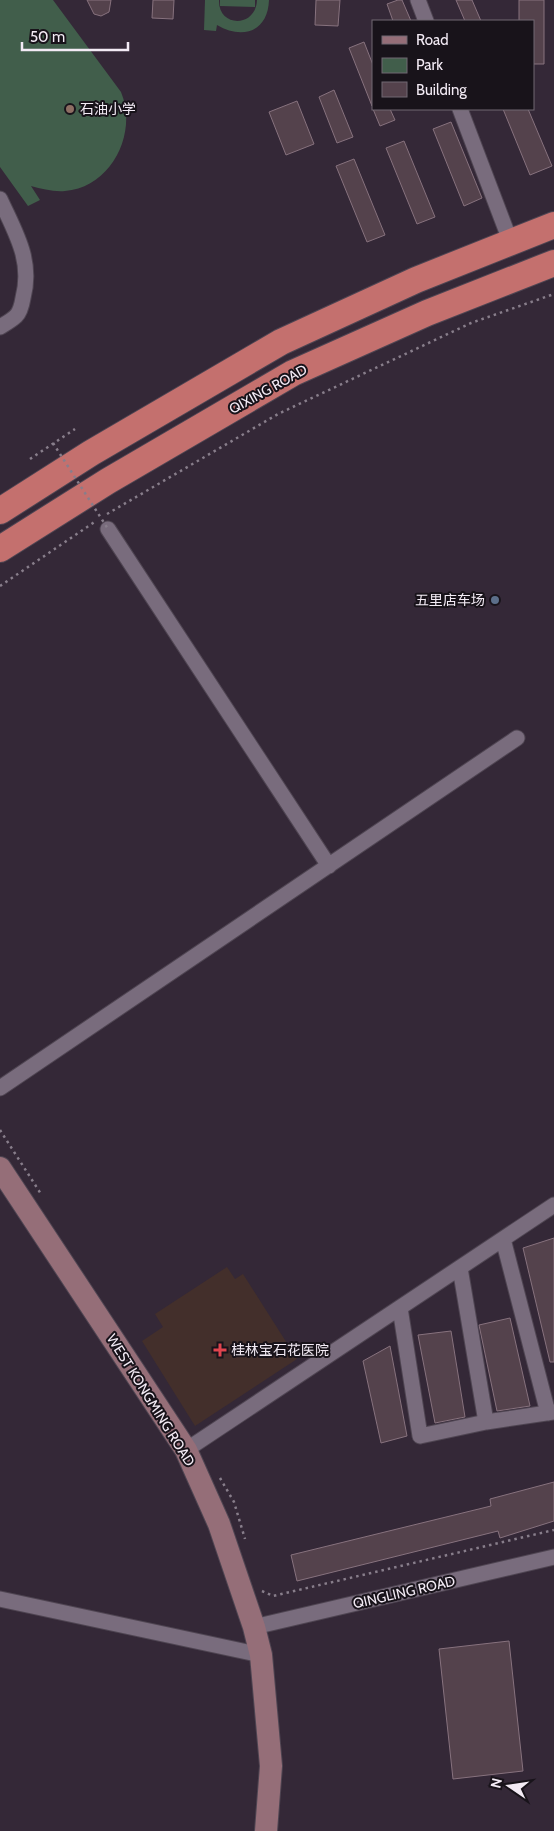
<svg xmlns="http://www.w3.org/2000/svg" width="554" height="1831" viewBox="0 0 554 1831" font-family="Cabin,'Noto Sans SC',sans-serif">
<style>
.medical{fill:#432f2b}
.green{fill:#415e4b}
.building{fill:#54424c;stroke:#87727e}
.lines{fill:none;stroke-linecap:round;stroke-linejoin:round}
.minor-casing{stroke:#4f4552;stroke-width:17}
.secondary-casing{stroke:#4f4552;stroke-width:24}
.trunk-casing{stroke:#4f4552;stroke-width:28}
.path{stroke:#887e8b;stroke-width:2.5;stroke-dasharray:2.5 4;stroke-linecap:butt}
.minor{stroke:#796c7d;stroke-width:15}
.secondary{stroke:#956e78;stroke-width:22}
.trunk{stroke:#c4706e;stroke-width:26}
.path-bridge{stroke:#887e8b;stroke-width:2.5;stroke-dasharray:2.5 4;stroke-linecap:butt}
.education-dot{fill:#8d6e63;stroke:#18131a;stroke-width:2}
.service-dot{fill:#5c6f8a;stroke:#18131a;stroke-width:2}
.health-dot{fill:#e0444e;stroke:#18131a;stroke-width:2}
.labels{text-anchor:middle;dominant-baseline:central;stroke-width:4;stroke-linejoin:round;paint-order:stroke}
.poi-label{font-size:14px;fill:#f3ebf5;stroke:#18131a;text-anchor:start}
.street-label{font-size:14px;fill:#f3ebf5;stroke:#18131a}
</style>
<rect width="100%" height="100%" fill="#342837"/>
<!-- medical -->
<path class="medical" d="M227,1267l8,12 8,-5 54,85 -102,67 -53,-85 21,-14 -8,-13z"/>
<!-- green -->
<path class="green" d="M0,0h53l68,92c17,40 -9,95 -56,99 -11,1 -23,-2 -34,-5l9,14 -12,6 -28,-39z
M205,0h14c-1,28 37,28 38,0h12c-1,32 -27,40 -52,25l-1,6 -12,-1z
M220,0h35v7l-35,-1z"/>
<!-- building -->
<path class="building" d="M87,0h24l-2,12 -8,4 -7,-2z
M153,0h21l-1,19 -21,-1z
M316,0h24l-2,26 -23,-1z
M398,0h4l9,21h-18l-6,-17z
M456,0h16l9,21h-16z
M519,0h25v64h-11v-43h-14z
M364,42l9,23 -1,41 -23,-58z
M334,90l19,47 -16,6 -18,-46z
M297,101l17,43 -28,11 -17,-43z
M373,109h17l5,11 -15,6z
M503,109h25l24,57 -22,9z
M451,122l31,76 -18,8 -31,-77z
M404,141l31,76 -18,7 -31,-76z
M354,159l31,76 -18,7 -31,-76z
M554,1238v124h-4l-27,-114z
M510,1318l20,88 -33,5 -18,-86z
M451,1331l14,86 -30,6 -17,-88z
M390,1346l17,90 -26,7 -18,-82z
M554,1482v39l-54,17 -2,-7 -201,50 -6,-26 200,-49 -1,-7z
M509,1641l14,130 -70,8 -14,-130z"/>
<g class="lines">
<!-- minor casing -->
<g class="minor-casing">
<path id="minor" d="M418,0l8,21
M460,109l51,134
M0,199c15,33 33,61 23,99 -1,6 -3,14 -7,18 -4,4 -11,8 -16,11
M108,529l221,337
M0,1088l517,-350
M503,1239l45,174
M460,1268l26,154
M400,1308l20,128 66,-14 68,-10
M186,1450l368,-245
M0,1599l261,56
M254,1627l300,-70"/>
</g>
<!-- secondary casing -->
<g class="secondary-casing">
<path id="secondary" d="M0,1168l186,282 33,74 35,103 7,28 10,111 -5,65"/>
</g>
<!-- trunk casing -->
<g class="trunk-casing">
<path id="trunk" d="M0,511l91,-58 190,-111 135,-62 138,-55
M0,549l108,-68 185,-108 134,-60 127,-50"/>
</g>
<!-- path -->
<path class="path" d="M30,459l45,-30
M107,514l171,-100 193,-91 83,-29
M0,586l96,-65
M0,1130l41,64
M220,1478l14,24 11,37
M262,1591l11,5 281,-66"/>
<!-- minor -->
<use href="#minor" class="minor"/>
<!-- secondary -->
<use href="#secondary" class="secondary"/>
<!-- trunk -->
<use href="#trunk" class="trunk"/>
<!-- path-bridge -->
<path class="path-bridge" d="M53,443l55,86"/>
</g>
<!-- markers -->
<circle class="education-dot" cx="70" cy="109" r="5"/>
<circle class="service-dot" cx="495" cy="600" r="5"/>
<path class="health-dot" d="M217.5 1342.5h5v5h5v5h-5v5h-5v-5h-5v-5h5z"/>
<g class="labels">
<!-- poi labels -->
<g class="poi-label">
<text x="80" y="109">石油小学</text>
<text x="485" y="600" text-anchor="end">五里店车场</text>
<text x="231" y="1350">桂林宝石花医院</text>
</g>
<!-- street labels -->
<g class="street-label">
<text transform="translate(268 389) rotate(-29)">QIXING ROAD</text>
<text transform="translate(151 1400) rotate(58)">WEST KONGMING ROAD</text>
<text transform="translate(404 1592) rotate(-13)">QINGLING ROAD</text>
</g>
</g>
<!-- legend -->
<rect x="372" y="20" width="162" height="90" fill="#18131a" stroke="#706972"/>
<rect x="382" y="36" width="25" height="8" fill="#956e78" stroke="#706972"/>
<text x="416" y="45" font-size="15" fill="#f3ebf5">Road</text>
<rect x="382" y="58" width="25" height="15" fill="#415e4b" stroke="#706972"/>
<text x="416" y="70" font-size="15" fill="#f3ebf5">Park</text>
<rect x="382" y="82" width="25" height="15" fill="#54424c" stroke="#706972"/>
<text x="416" y="95" font-size="15" fill="#f3ebf5">Building</text>
<!-- north arrow -->
<g transform="translate(509 1786) rotate(283)" stroke="#18131a" stroke-width="4" paint-order="stroke">
<path d="M0-4L9 19L0 12L-9 19Z" fill="#f3ebf5"/>
<text y="-8" font-size="14" font-weight="bold" text-anchor="middle" fill="#f3ebf5">N</text>
</g>
<!-- scale -->
<path d="M22 42v8h106v-8" fill="none" stroke="#f3ebf5" stroke-width="2.5"/>
<text x="30" y="42" font-size="15" fill="#f3ebf5" stroke="#18131a" stroke-width="4" paint-order="stroke">50 m</text>
</svg>
